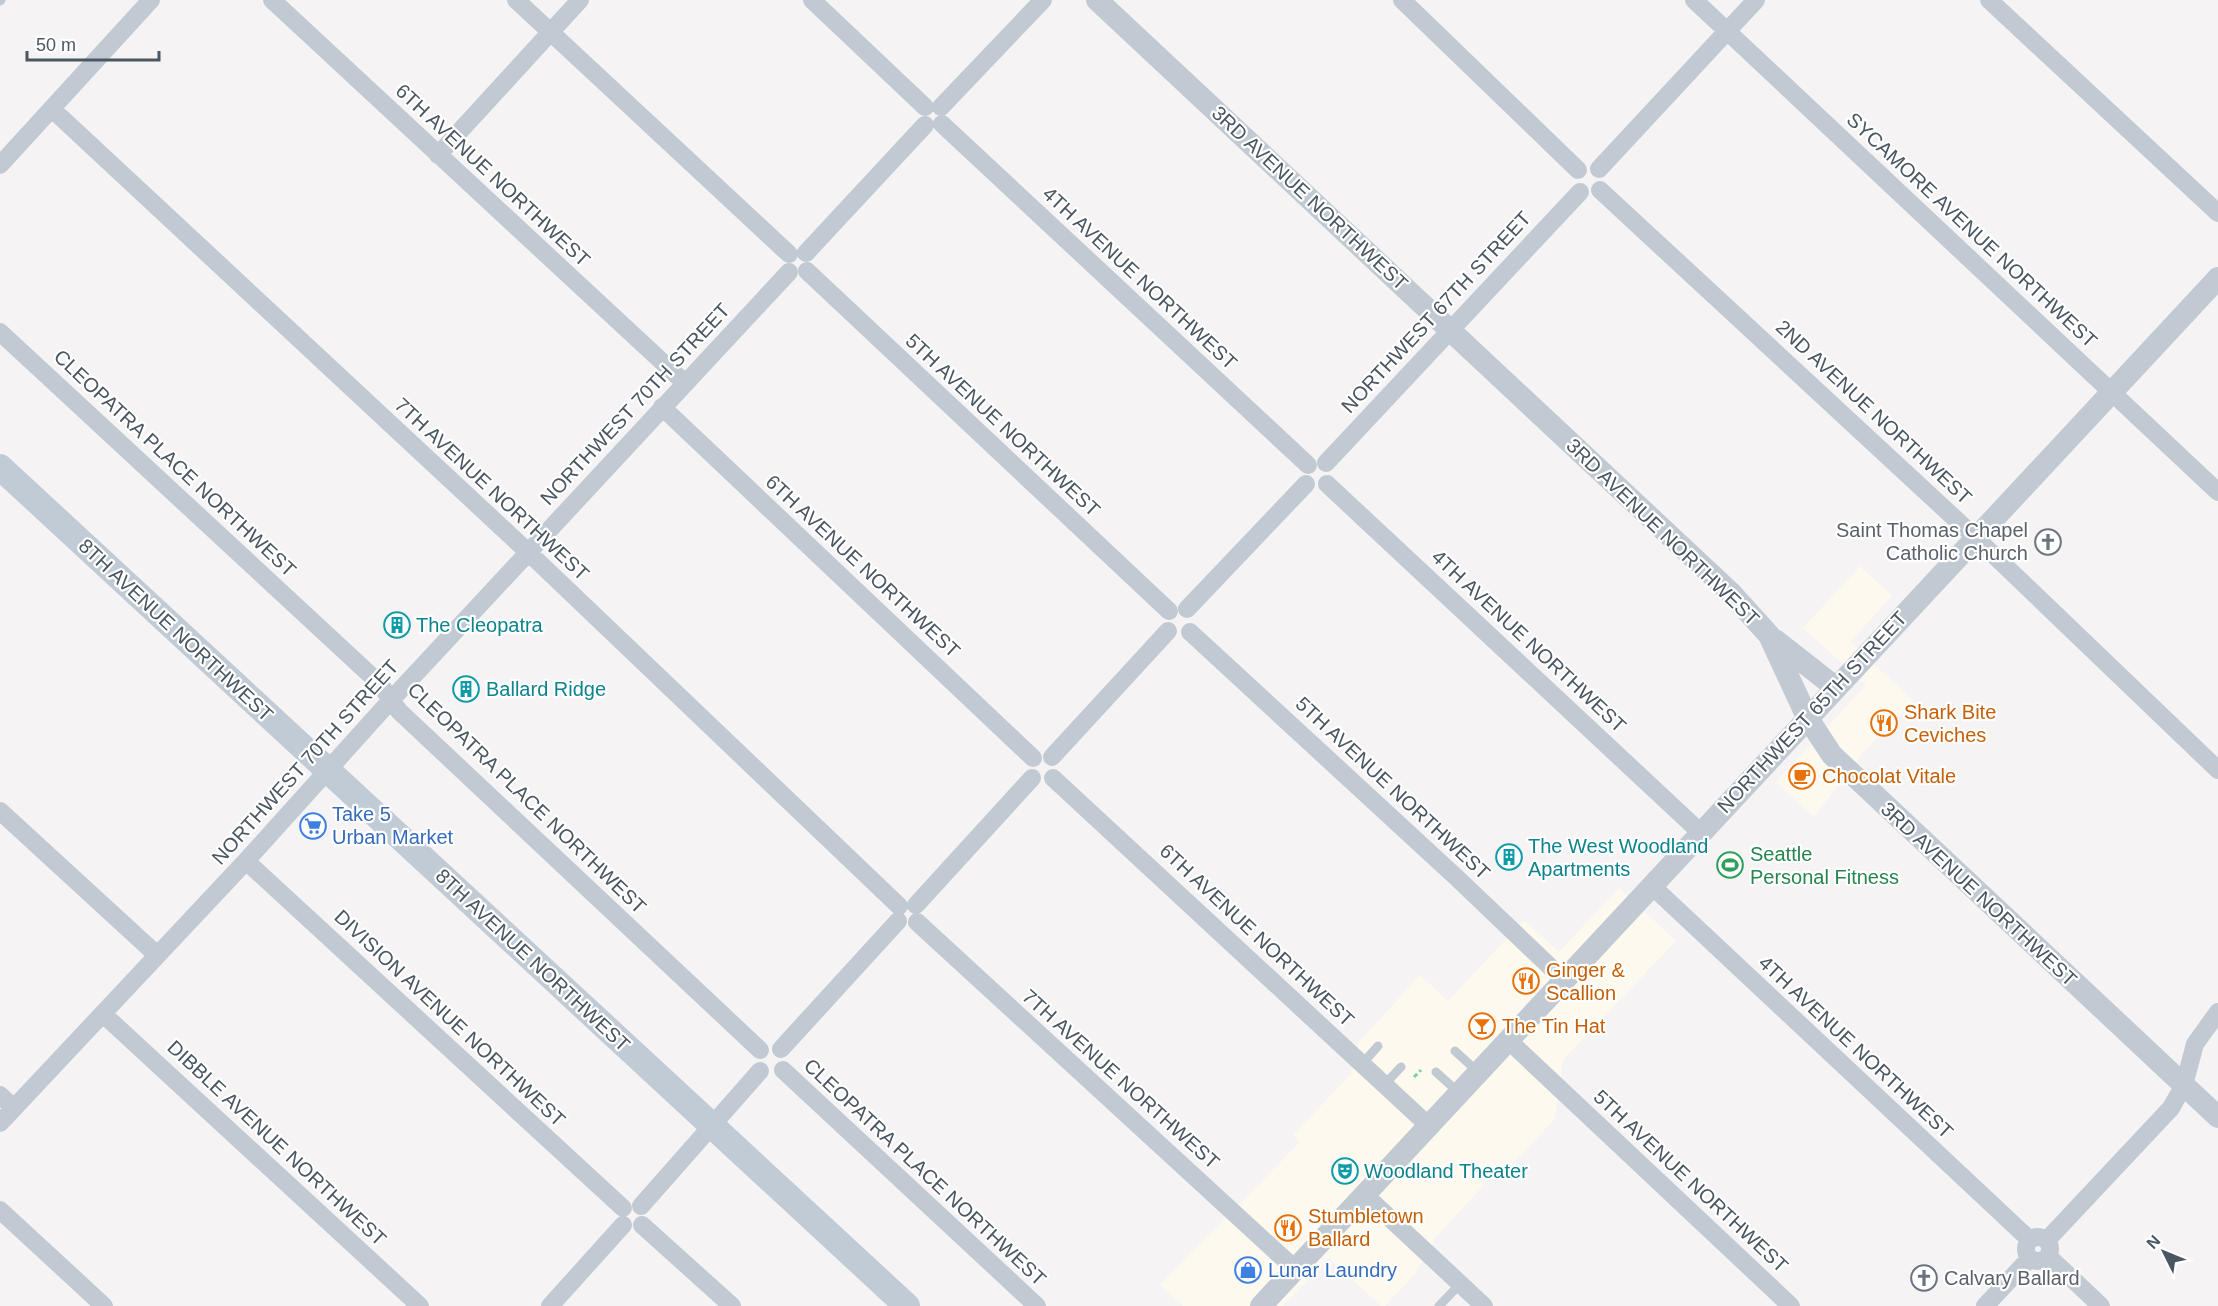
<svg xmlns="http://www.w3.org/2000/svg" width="2218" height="1306" viewBox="0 0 2218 1306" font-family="Arial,sans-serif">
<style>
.commercial{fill:#fdf9ef}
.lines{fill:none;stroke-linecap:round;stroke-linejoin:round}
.path{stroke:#7ad0a6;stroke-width:3;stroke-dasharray:4.5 3;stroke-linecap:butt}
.service{stroke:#c1cad2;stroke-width:9}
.minor{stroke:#c1cad2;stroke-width:18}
.tertiary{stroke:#c1cad2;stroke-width:22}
.secondary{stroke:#c1cbd6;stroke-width:26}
.labels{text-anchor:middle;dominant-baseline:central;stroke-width:4.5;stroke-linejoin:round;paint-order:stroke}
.street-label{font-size:20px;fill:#4a5661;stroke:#fff}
.worship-label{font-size:20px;fill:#5b616d;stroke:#fff;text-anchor:end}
.culture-label{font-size:20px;fill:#0d838f;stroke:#fff;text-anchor:start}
.food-label{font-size:20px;fill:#c56008;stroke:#fff;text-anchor:start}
.shop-label{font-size:20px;fill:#366cbe;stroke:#fff;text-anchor:start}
.leisure-label{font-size:20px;fill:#27864d;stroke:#fff;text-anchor:start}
</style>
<rect width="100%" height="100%" fill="#f5f3f3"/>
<!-- commercial -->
<path class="commercial" d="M1860,566l32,30 -42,46 63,58 -50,53 -49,64 -38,-35 90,-97 -63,-57z
M1619,888l57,53 -113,119 -8,59 -57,60 -5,-4 -57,62 -21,37 -30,32h-4l-52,-48 -46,48h-100l-23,-21 140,-143 -7,-7 58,-61 8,-32 61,-67 28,26 76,-81 35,32z"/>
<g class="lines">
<!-- path -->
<path class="path" d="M1414,1077l7,-7"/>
<!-- service -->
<path class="service" d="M0,1l1,-1
M1455,1051l23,21
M1363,1063l15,-17
M1436,1072l22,20
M1385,1084l16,-17
M1439,1306l21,-22"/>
<!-- minor -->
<path class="minor" d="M272,0l413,383
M516,0l273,254
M812,0l113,107
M1402,0l176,170
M1694,0l524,492
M1989,0l229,213
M941,107l102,-107
M52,109l476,443 371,354
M942,124l366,341
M438,155l142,-155
M0,165l151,-165
M1599,169l157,-169
M1600,190l376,348 242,232
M806,253l119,-128
M807,271l362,340
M0,332l379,351 20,28 361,339
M662,407l371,351
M1326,463l254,-271
M1327,484l373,348
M1187,609l119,-125
M1190,632l267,246 107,102
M1052,757l116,-126
M1053,778l376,348
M0,811l157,144
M246,861l377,347
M1652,886l378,354
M916,905l116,-127
M917,922l378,347
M103,1014l317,292
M1508,1040l283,266
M781,1049l117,-128
M783,1070l254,236
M0,1095l14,13
M0,1123l246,-262 145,-161 398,-428
M1365,1195l119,111
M641,1206l119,-135
M0,1210l104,96
M642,1225l90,81
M2026 1249a12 12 0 1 1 24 0a12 12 0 1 1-24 0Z
M2047,1240l124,-132 13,-23 11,-41 23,-32
M2048,1256l53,50
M550,1306l73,-81
M1985,1306l45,-48"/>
<!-- tertiary -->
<path class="tertiary" d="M1097,0l633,592 39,43 38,82 25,38 386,362
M1775,640l60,47
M1261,1306l957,-1028"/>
<!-- secondary -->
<path class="secondary" d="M0,467l907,839"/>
</g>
<!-- icons -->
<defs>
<g id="church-ring" transform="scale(1.35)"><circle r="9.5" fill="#fff" stroke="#6b7280" stroke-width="1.5"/><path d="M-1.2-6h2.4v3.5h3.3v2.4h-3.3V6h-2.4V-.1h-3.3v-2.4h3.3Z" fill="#6b7280"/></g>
<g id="building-ring" transform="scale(1.35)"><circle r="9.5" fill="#fff" stroke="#0f9aa8" stroke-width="1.5"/><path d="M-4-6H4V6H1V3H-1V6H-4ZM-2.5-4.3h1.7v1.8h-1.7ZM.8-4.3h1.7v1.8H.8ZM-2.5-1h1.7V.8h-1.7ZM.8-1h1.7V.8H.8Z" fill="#0f9aa8"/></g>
<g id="restaurant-ring" transform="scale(1.35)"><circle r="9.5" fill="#fff" stroke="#e8710a" stroke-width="1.5"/><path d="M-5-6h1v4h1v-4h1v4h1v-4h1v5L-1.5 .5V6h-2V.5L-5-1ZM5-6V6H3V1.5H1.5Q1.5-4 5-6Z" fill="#e8710a"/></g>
<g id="cafe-ring" transform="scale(1.35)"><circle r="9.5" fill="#fff" stroke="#e8710a" stroke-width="1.5"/><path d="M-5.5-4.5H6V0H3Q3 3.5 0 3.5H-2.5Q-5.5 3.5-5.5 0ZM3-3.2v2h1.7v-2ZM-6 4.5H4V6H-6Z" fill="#e8710a"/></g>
<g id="supermarket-ring" transform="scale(1.35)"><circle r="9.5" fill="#fff" stroke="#3f7fe0" stroke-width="1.5"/><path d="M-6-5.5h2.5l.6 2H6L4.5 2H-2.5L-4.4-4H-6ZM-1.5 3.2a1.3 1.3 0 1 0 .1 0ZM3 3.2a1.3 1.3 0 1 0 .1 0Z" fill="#3f7fe0"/></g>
<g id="stadium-ring" transform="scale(1.35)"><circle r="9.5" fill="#fff" stroke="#2e9e5b" stroke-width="1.5"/><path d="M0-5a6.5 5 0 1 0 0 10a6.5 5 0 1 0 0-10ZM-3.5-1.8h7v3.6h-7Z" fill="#2e9e5b"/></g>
<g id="bar-ring" transform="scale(1.35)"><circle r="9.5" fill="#fff" stroke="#e8710a" stroke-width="1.5"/><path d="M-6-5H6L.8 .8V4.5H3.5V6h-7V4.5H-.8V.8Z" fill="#e8710a"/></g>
<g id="theatre-ring" transform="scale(1.35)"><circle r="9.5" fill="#fff" stroke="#0f9aa8" stroke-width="1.5"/><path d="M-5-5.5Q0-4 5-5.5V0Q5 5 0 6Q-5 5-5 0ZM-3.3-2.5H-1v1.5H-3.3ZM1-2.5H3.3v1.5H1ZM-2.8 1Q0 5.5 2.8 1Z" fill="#0f9aa8"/></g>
<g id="shop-ring" transform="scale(1.35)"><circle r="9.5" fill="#fff" stroke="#3f7fe0" stroke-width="1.5"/><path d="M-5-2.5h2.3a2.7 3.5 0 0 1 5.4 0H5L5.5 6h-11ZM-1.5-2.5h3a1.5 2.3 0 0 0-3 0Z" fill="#3f7fe0"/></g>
</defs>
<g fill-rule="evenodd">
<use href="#church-ring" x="2048" y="542"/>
<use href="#building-ring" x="397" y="625"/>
<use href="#building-ring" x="466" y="689"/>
<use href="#restaurant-ring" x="1884" y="723"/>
<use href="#cafe-ring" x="1802" y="776"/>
<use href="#supermarket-ring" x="313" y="826"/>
<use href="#building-ring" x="1509" y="857"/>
<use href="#stadium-ring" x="1730" y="865"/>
<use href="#restaurant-ring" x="1526" y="981"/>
<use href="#bar-ring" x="1482" y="1026"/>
<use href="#theatre-ring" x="1345" y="1171"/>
<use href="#restaurant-ring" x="1288" y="1228"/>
<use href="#shop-ring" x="1248" y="1270"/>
<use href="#church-ring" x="1924" y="1278"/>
</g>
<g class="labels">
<!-- street labels -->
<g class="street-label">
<text transform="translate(493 175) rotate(43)">6TH AVENUE NORTHWEST</text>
<text transform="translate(1310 198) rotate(43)">3RD AVENUE NORTHWEST</text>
<text transform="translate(1972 230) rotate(43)">SYCAMORE AVENUE NORTHWEST</text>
<text transform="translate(1140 278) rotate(43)">4TH AVENUE NORTHWEST</text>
<text transform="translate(1436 312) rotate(-47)">NORTHWEST 67TH STREET</text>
<text transform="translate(635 404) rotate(-47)">NORTHWEST 70TH STREET</text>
<text transform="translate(1874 412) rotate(43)">2ND AVENUE NORTHWEST</text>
<text transform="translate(1003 425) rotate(43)">5TH AVENUE NORTHWEST</text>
<text transform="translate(175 463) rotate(43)">CLEOPATRA PLACE NORTHWEST</text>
<text transform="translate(492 489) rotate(43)">7TH AVENUE NORTHWEST</text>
<text transform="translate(1663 532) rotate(44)">3RD AVENUE NORTHWEST</text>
<text transform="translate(863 566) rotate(43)">6TH AVENUE NORTHWEST</text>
<text transform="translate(176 630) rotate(43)">8TH AVENUE NORTHWEST</text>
<text transform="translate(1529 641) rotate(43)">4TH AVENUE NORTHWEST</text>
<text transform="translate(1812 712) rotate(-47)">NORTHWEST 65TH STREET</text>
<text transform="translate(305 762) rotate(-48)">NORTHWEST 70TH STREET</text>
<text transform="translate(1393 788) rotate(43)">5TH AVENUE NORTHWEST</text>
<text transform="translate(527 798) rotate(44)">CLEOPATRA PLACE NORTHWEST</text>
<text transform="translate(1979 894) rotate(43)">3RD AVENUE NORTHWEST</text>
<text transform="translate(1257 935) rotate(43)">6TH AVENUE NORTHWEST</text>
<text transform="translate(533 960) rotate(43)">8TH AVENUE NORTHWEST</text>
<text transform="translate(450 1018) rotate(43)">DIVISION AVENUE NORTHWEST</text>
<text transform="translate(1856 1047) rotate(43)">4TH AVENUE NORTHWEST</text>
<text transform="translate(1121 1079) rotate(42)">7TH AVENUE NORTHWEST</text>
<text transform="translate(277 1143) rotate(43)">DIBBLE AVENUE NORTHWEST</text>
<text transform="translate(925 1172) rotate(43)">CLEOPATRA PLACE NORTHWEST</text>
<text transform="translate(1691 1181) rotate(43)">5TH AVENUE NORTHWEST</text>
</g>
<!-- worship labels -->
<g class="worship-label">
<text x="2028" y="530">Saint Thomas Chapel<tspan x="2028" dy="23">Catholic Church</tspan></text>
<text x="1944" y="1278" text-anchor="start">Calvary Ballard</text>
</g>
<!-- culture labels -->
<g class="culture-label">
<text x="416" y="625">The Cleopatra</text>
<text x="486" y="689">Ballard Ridge</text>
<text x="1528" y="846">The West Woodland<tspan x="1528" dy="23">Apartments</tspan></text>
<text x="1364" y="1171">Woodland Theater</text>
</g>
<!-- food labels -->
<g class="food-label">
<text x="1904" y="712">Shark Bite<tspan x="1904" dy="23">Ceviches</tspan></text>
<text x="1822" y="776">Chocolat Vitale</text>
<text x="1546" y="970">Ginger &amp;<tspan x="1546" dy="23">Scallion</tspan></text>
<text x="1502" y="1026">The Tin Hat</text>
<text x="1308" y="1216">Stumbletown<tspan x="1308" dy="23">Ballard</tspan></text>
</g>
<!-- shop labels -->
<g class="shop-label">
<text x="332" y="814">Take 5<tspan x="332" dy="23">Urban Market</tspan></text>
<text x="1268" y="1270">Lunar Laundry</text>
</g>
<!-- leisure labels -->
<g class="leisure-label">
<text x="1750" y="854">Seattle<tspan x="1750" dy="23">Personal Fitness</tspan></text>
</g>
</g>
<!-- north arrow -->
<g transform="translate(2164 1252) rotate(313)" stroke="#ffffff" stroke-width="4.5" paint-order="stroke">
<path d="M0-4.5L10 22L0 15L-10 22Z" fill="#4a5661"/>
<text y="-9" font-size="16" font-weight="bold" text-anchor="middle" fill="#4a5661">N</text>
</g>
<!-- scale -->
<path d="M27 51v9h132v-9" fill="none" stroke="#4a5661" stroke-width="3"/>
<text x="36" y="51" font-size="18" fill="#4a5661" stroke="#ffffff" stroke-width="4.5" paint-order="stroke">50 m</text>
</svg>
